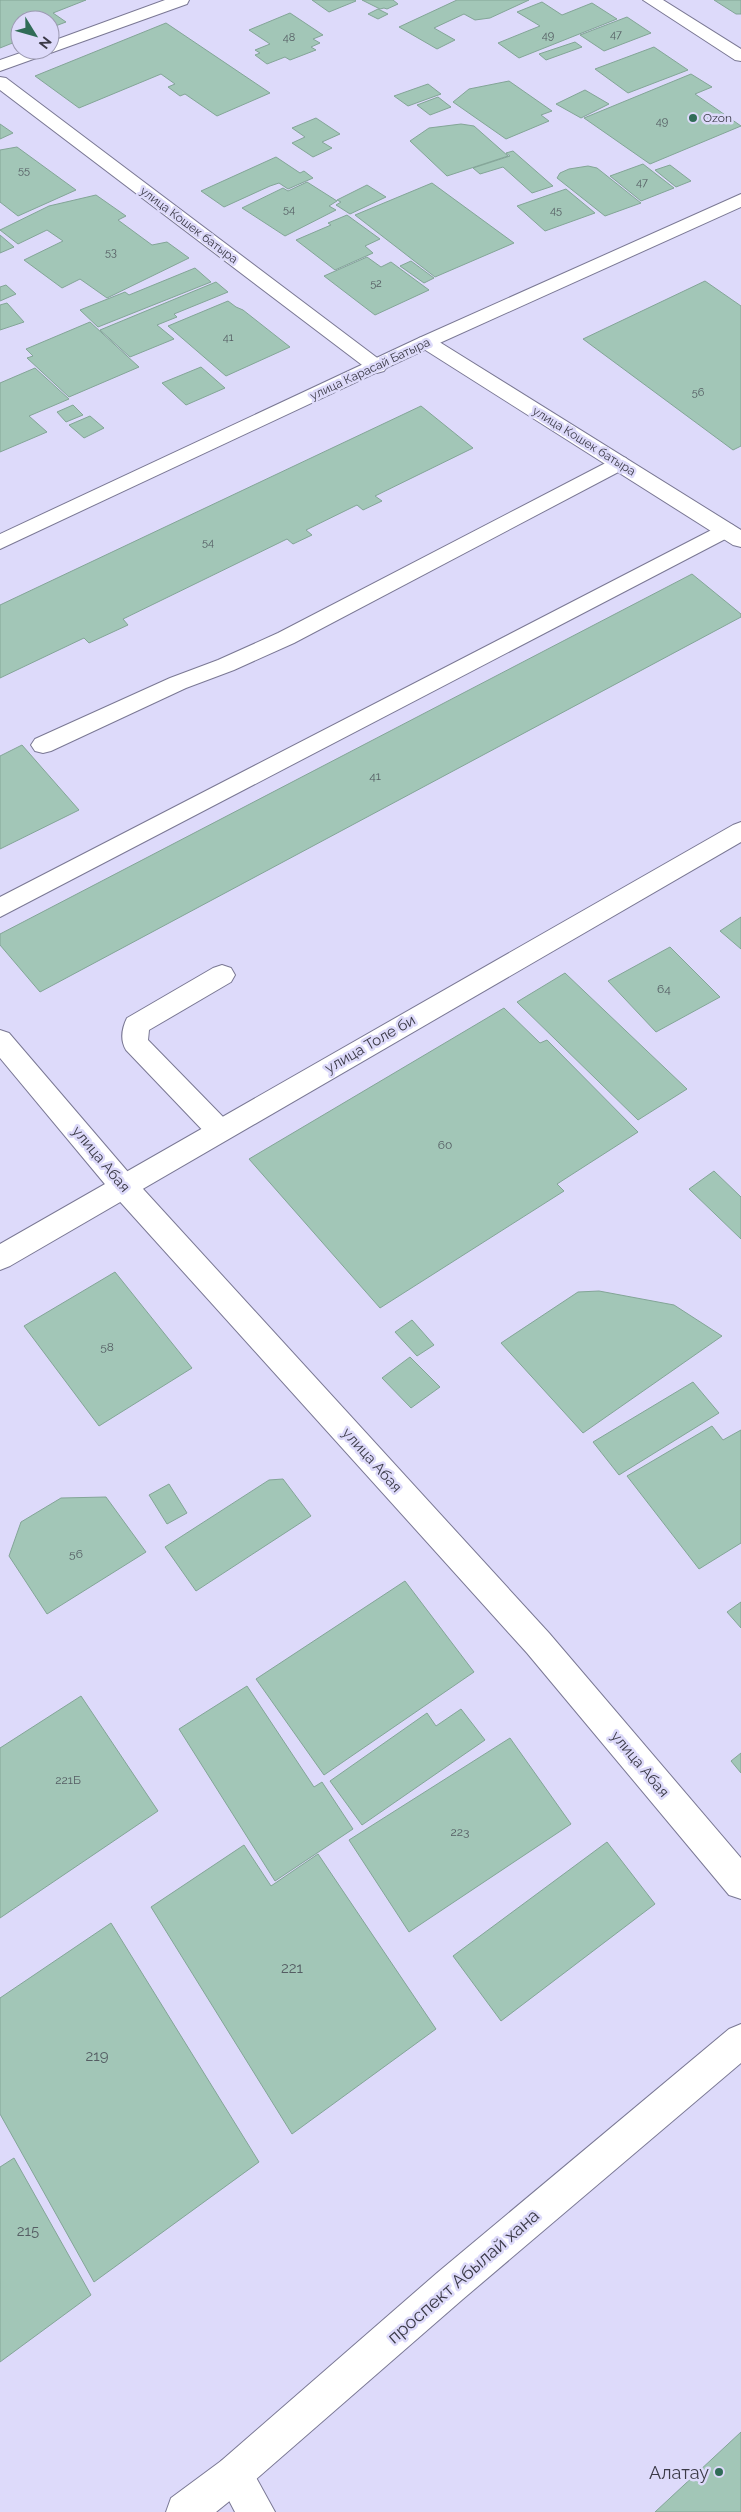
<svg xmlns="http://www.w3.org/2000/svg" width="741" height="2512" viewBox="0 0 741 2512" font-family="Raleway,sans-serif">
<style>
.building{fill:#a2c6b7;stroke:#83a597}
.lines{fill:none;stroke-linecap:round;stroke-linejoin:round}
.service-casing{stroke:#7a7894;stroke-width:2}
.minor-casing{stroke:#7a7894;stroke-width:2}
.tertiary-casing{stroke:#7a7894;stroke-width:2}
.secondary-casing{stroke:#7a7894;stroke-width:2}
.service{fill:#fff;fill-rule:evenodd}
.minor{fill:#fff;fill-rule:evenodd}
.tertiary{fill:#fff;fill-rule:evenodd}
.secondary{fill:#fff;fill-rule:evenodd}
.poi-dot{fill:#306c57;stroke:#dddafa;stroke-width:2}
.labels{text-anchor:middle;dominant-baseline:central;stroke-width:5;stroke-linejoin:round;paint-order:stroke}
.far-number-label{font-size:11px;fill:#555d63}
.far-poi-label{font-size:12px;fill:#3b3a47;stroke:#dddafa;text-anchor:start}
.far-street-label{font-size:12px;fill:#3b3a47;stroke:#dddafa}
.number-label{font-size:12px;fill:#555d63}
.street-label{font-size:15px;fill:#3b3a47;stroke:#dddafa}
.near-number-label{font-size:15px;fill:#555d63}
.near-street-label{font-size:18px;fill:#3b3a47;stroke:#dddafa}
.near-poi-label{font-size:18px;fill:#3b3a47;stroke:#dddafa;text-anchor:end}
</style>
<rect width="100%" height="100%" fill="#dddafa"/>
<!-- building -->
<path class="building" d="M0,0h86l-33,13 13,9 -16,6v-8h-30v20l-20,8z
M312,0h43l1,1 -27,11z
M362,0h31l5,4 -11,5 -3,-1 -4,1z
M457,0h72l-39,18 -15,2 -11,-6 -30,14 21,12 -18,9 -38,-22z
M714,0h27v14h-5z
M542,2l20,13 30,-12 25,16 -98,39 -21,-15 42,-17 -23,-14z
M378,9l10,5 -10,5 -10,-5z
M290,13l33,22 -10,4 7,4 -9,4 5,3 -26,10 -5,-3 -18,7 -12,-9 5,-2 -5,-3 15,-6 -21,-14z
M627,17l24,16 -47,18 -24,-16z
M166,23l104,70 -53,23 -32,-22 -5,2 -12,-9 7,-3 -14,-10 -82,34 -44,-32z
M575,42l7,5 -36,13 -7,-6z
M654,47l34,23 -60,23 -33,-24z
M691,74l21,13 -17,7 46,32 -91,38 -66,-46z
M509,81l43,30 -11,4 8,6 -43,18 -53,-37 16,-13z
M428,84l13,10 -33,12 -14,-10z
M585,90l24,14 -28,14 -25,-14z
M438,97l13,10 -21,8 -13,-10z
M316,118l24,16 -18,8 10,6 -19,9 -21,-14 13,-6 -13,-9z
M0,124l13,9 -13,6z
M461,124l13,2 34,30 -61,20 -37,-35 19,-13z
M17,147l59,43 -58,26 -18,-14v-52z
M513,151l40,35 -21,7 -29,-26 -23,7 -7,-6 37,-12 -4,-3z
M276,157l24,16 4,-2 9,7 -25,11 -9,-6 -9,3 -46,21 -23,-16z
M643,164l31,24 -33,13 -31,-25z
M670,165l21,16 -15,6 -21,-17z
M588,166l9,2 44,35 -36,13 -48,-38 3,-5 9,-4z
M307,182l30,19 -8,5 7,4 -51,26 -43,-28 41,-20 5,3z
M432,183l82,60 -79,34 -80,-62z
M367,185l19,12 -36,17 -14,-9 5,-3 -4,-2z
M566,189l29,24 -50,18 -28,-25z
M96,195l30,21 -8,4 34,25 15,-3 22,16 -82,40 -27,-19 -18,9 -38,-28 39,-19 -16,-11 -29,14 -18,-14 49,-24z
M347,215l33,24 -15,7 8,7 -38,17 -39,-30 35,-15 -3,-2z
M0,235l14,12 -14,6z
M367,257l14,10 10,-5 38,28 -54,25 -51,-39z
M411,261l23,17 -10,5 -24,-17z
M195,268l16,14 -113,45 -18,-17 45,-18 4,3z
M705,281l36,25v140l-8,4 -150,-111z
M216,282l12,10 -54,22 3,3 -20,8 17,14 -44,18 -30,-27z
M6,285l10,9 -16,7v-14z
M228,301l8,6 7,3 47,37 -64,29 -58,-50z
M7,303l17,19 -24,8v-25z
M90,322l49,45 -70,30 -42,-39 6,-2 -7,-7z
M201,367l24,21 -39,17 -24,-22z
M35,368l34,31 -40,17 18,16 -47,20v-69z
M73,405l10,10 -17,7 -9,-10z
M421,406l52,42 -98,48 7,5 -19,9 -6,-5 -51,25 6,5 -19,9 -6,-5 -164,80 5,6 -39,18 -5,-5 -84,40v-73z
M90,416l14,12 -20,10 -15,-13z
M692,574l49,40v3l-701,375 -40,-47v-11z
M22,745l57,65 -79,39v-93z
M741,917v32l-21,-18z
M670,947l50,50 -64,35 -48,-51z
M565,973l122,116 -49,31 -121,-118z
M504,1008l36,35 7,-3 91,92 -81,52 7,7 -184,117 -131,-149z
M714,1171l27,26v42l-52,-50z
M115,1272l77,96 -93,58 -75,-100z
M599,1291l75,14 48,31 -139,97 -82,-90 77,-51z
M412,1320l22,25 -17,11 -22,-24z
M410,1357l30,30 -29,21 -29,-30z
M693,1382l26,31 -100,62 -26,-33z
M712,1426l11,14 18,-10v113l-42,26 -72,-93z
M283,1479l28,37 -115,75 -31,-44 104,-67z
M169,1484l18,29 -20,11 -18,-29z
M106,1497l40,55 -99,62 -38,-58 12,-34 40,-24z
M405,1581l69,91 -150,103 -68,-96z
M741,1602v26l-14,-16z
M247,1686l67,101 8,-5 31,47 -78,52 -96,-152z
M81,1696l77,115 -158,107v-170z
M461,1709l24,31 -123,85 -32,-44 97,-68 9,13z
M510,1738l61,86 -162,108 -60,-92z
M741,1753v20l-10,-12z
M607,1842l48,62 -154,117 -48,-65z
M244,1845l27,41 47,-32 118,175 -144,105 -141,-227z
M111,1923l148,239 -165,120 -94,-168v-116z
M14,2158l77,137 -91,67v-195z
M741,2432v80h-86z"/>
<g class="lines">
<!-- service casing -->
<g class="service-casing">
<path id="service" d="M619,456l7,2 3,5 -3,5 -332,175 -60,27 -48,18 -135,63 -8,2 -8,-2 -4,-6 4,-6 135,-61 48,-18 60,-27z
M725,523l8,2 3,5 -3,5 -733,382v-20z
M222,965l9,3 4,7 -4,7 -82,48 -1,10 80,82 4,8 -4,8 -9,3 -9,-3 -84,-88c-6,-10 -4,-22 1,-32l86,-50z
M234,2455l13,6 28,51h-40l-20,-38 6,-13z"/>
</g>
<!-- minor casing -->
<g class="minor-casing">
<path id="minor" d="M165,0h24l-2,4 -187,67v-11l29,-10h21v-8z
M0,77l6,1 378,285 3,4 -3,4 -7,2 -7,-2 -370,-281z
M426,336l7,2 308,192v17l-8,-2 -314,-199 -3,-4 3,-4z
M0,1030l9,3 125,146 415,454 192,225v41l-12,-4 -202,-242 -413,-458 -114,-137z"/>
</g>
<!-- tertiary casing -->
<g class="tertiary-casing">
<path id="tertiary" d="M643,0h20l78,49v12l-6,-1z
M741,822v20l-731,424 -10,4v-26l733,-419z"/>
</g>
<!-- secondary casing -->
<g class="secondary-casing">
<path id="secondary" d="M741,194v13l-308,139 -433,203v-15l419,-196z
M741,2024v39l-278,236 -216,188 -31,25h-50l5,-14 50,-37 216,-188 292,-244z"/>
</g>
<!-- service -->
<use href="#service" class="service"/>
<!-- minor -->
<use href="#minor" class="minor"/>
<!-- tertiary -->
<use href="#tertiary" class="tertiary"/>
<!-- secondary -->
<use href="#secondary" class="secondary"/>
</g>
<!-- markers -->
<g class="poi-dot">
<circle cx="693" cy="118" r="5"/>
<circle cx="719" cy="2472" r="5"/>
</g>
<g class="labels">
<!-- far-number labels -->
<g class="far-number-label">
<text x="616" y="34">47</text>
<text x="548" y="35">49</text>
<text x="289" y="37">48</text>
<text x="662" y="121">49</text>
<text x="24" y="170">55</text>
<text x="642" y="182">47</text>
<text x="289" y="209">54</text>
<text x="556" y="210">45</text>
<text x="111" y="252">53</text>
<text x="376" y="283">52</text>
<text x="228" y="337">41</text>
<text x="698" y="392">56</text>
<text x="208" y="542">54</text>
</g>
<!-- far-poi labels -->
<g class="far-poi-label">
<text x="703" y="118">Ozon</text>
</g>
<!-- far-street labels -->
<g class="far-street-label">
<text transform="translate(189 225) rotate(37)">улица Кошек батыра</text>
<text transform="translate(370 369) rotate(-25)">улица Карасай Батыра</text>
<text transform="translate(584 441) rotate(32)">улица Кошек батыра</text>
</g>
<!-- number labels -->
<g class="number-label">
<text x="375" y="776">41</text>
<text x="664" y="989">64</text>
<text x="445" y="1145">60</text>
<text x="107" y="1347">58</text>
<text x="76" y="1554">56</text>
<text x="68" y="1780">221Б</text>
<text x="460" y="1832">223</text>
</g>
<!-- street labels -->
<g class="street-label">
<text transform="translate(370 1044) rotate(-30)">улица Толе би</text>
<text transform="translate(101 1159) rotate(50)">улица Абая</text>
<text transform="translate(372 1460) rotate(48)">улица Абая</text>
<text transform="translate(640 1764) rotate(50)">улица Абая</text>
</g>
<!-- near-number labels -->
<g class="near-number-label">
<text x="292" y="1968">221</text>
<text x="97" y="2056">219</text>
<text x="28" y="2231">215</text>
</g>
<!-- near-street labels -->
<g class="near-street-label">
<text transform="translate(463 2276) rotate(-41)">проспект Абылай хана</text>
</g>
<!-- near-poi labels -->
<g class="near-poi-label">
<text x="709" y="2472">Алатау</text>
</g>
</g>
<!-- north arrow -->
<g transform="translate(35 35) rotate(127)"><circle r="24" fill="#dddafa" stroke="#9c9ab2"/>
<path d="M0-4L9 19L0 12L-9 19Z" fill="#306c57"/>
<text y="-8" font-size="14" font-weight="bold" text-anchor="middle" fill="#3b3a47">N</text>
</g>
</svg>
